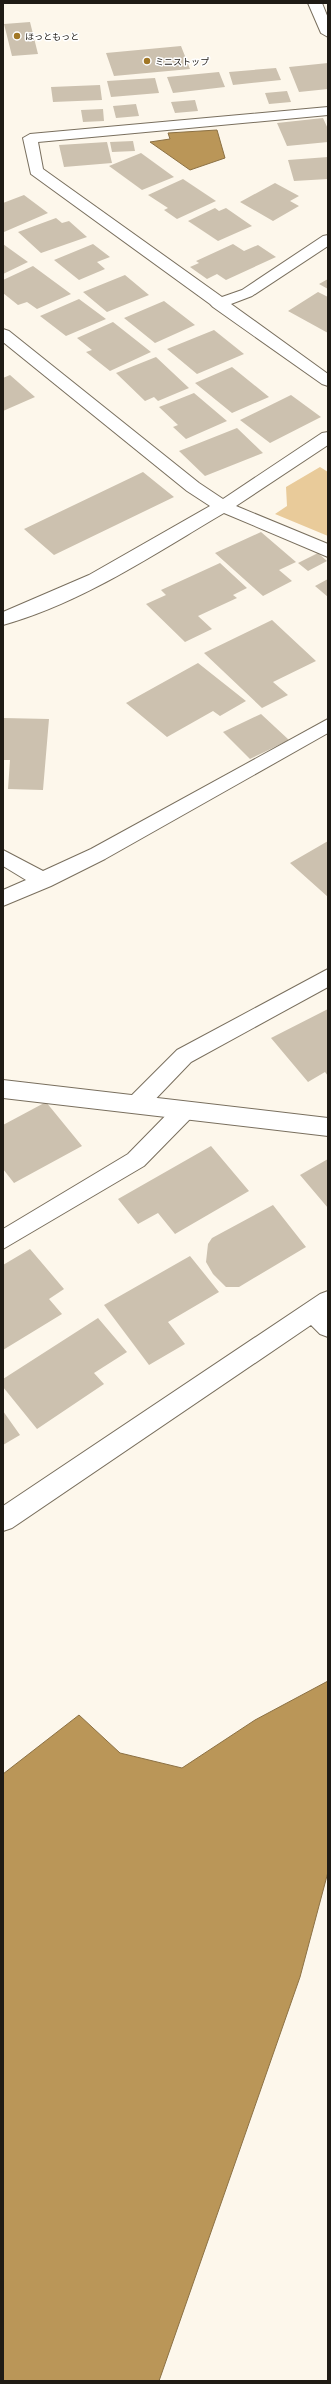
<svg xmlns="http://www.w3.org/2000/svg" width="331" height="2384" font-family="Montserrat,'Noto Sans JP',sans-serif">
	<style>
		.green { fill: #e9cb9a }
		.water { fill: #ba9658; stroke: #8c7144 }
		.building { fill: #ccc1af }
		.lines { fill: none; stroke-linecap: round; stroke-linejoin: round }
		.minor-casing { stroke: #796f5e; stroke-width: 2 }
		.tertiary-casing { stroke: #796f5e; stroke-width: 2 }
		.minor { fill: #fff; fill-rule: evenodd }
		.tertiary { fill: #fff; fill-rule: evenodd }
		.poi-dot { fill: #a17726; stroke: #fff; stroke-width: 1.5 }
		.labels { text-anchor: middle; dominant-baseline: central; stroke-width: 3; stroke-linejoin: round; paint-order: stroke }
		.far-poi-label { font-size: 9px; fill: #1f1b15; stroke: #fff; text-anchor: start }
	</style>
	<rect width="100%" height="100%" fill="#fdf7eb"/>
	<path class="green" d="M320,467l8,5v64l-53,-22 12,-8 -1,-19z"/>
	<path class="water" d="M217,130l8,28 -35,12 -40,-28 20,-3 -2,-6z
		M328,1681v191l-28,105 -141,404h-156v-607l76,-59 41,38 62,15 73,-48z"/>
	<path class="building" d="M30,22l8,32 -26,2 -8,-32z
		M181,46l9,23 -76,7 -8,-23z
		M328,63v26l-29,3 -10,-25z
		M276,68l5,12 -48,5 -4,-13z
		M219,72l6,15 -52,6 -6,-16z
		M155,78l4,15 -48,4 -4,-16z
		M100,85l2,15 -49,2 -2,-15z
		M287,91l4,11 -22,2 -4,-11z
		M195,100l3,11 -23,2 -4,-11z
		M136,104l3,12 -23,2 -3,-12z
		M103,109l1,12 -21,1 -2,-12z
		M323,118l5,11v13l-41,4 -10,-23z
		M133,141l2,10 -23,1 -2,-10z
		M107,142l5,21 -48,4 -5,-22z
		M141,153l33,24 -32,13 -33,-24z
		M328,157v22l-34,2 -6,-21z
		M183,179l33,22 -39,18 -13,-9 4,-2 -20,-13z
		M275,183l24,13 -9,5 9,5 -26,15 -33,-19z
		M24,195l24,18 -44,19 -1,-29z
		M215,208l4,3 7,-3 26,18 -34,15 -30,-20z
		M56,218l6,5 7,-2 18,16 -46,16 -23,-21z
		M3,244l25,18 -25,12z
		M93,244l17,13 -13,5 8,7 -26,11 -25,-20z
		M233,244l11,7 14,-6 18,12 -50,23 -9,-6 -10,5 -17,-12 9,-4 -3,-2z
		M33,266l38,28 -34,15 -10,-7 -9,3 -15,-12v-13z
		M125,275l24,20 -42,17 -24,-20z
		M328,279v10l-9,-5z
		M318,292l10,5v36l-40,-22z
		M79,299l27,20 -40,17 -26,-20z
		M164,301l31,24 -40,18 -31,-25z
		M113,322l38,30 -41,19 -24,-19 6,-2 -15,-12z
		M214,330l30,24 -47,20 -30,-25z
		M156,357l33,31 -31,13 -4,-4 -9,4 -29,-28z
		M232,367l37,30 -37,16 -37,-30z
		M10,375l25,22 -32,14v-33z
		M194,393l33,28 -41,18 -13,-12 5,-2 -19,-18z
		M291,395l30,22 -51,26 -30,-23z
		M237,428l26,25 -58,23 -26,-25z
		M143,472l31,25 -120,58 -30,-26z
		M261,532l35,30 -17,8 13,11 -29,15 -48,-43z
		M318,553l9,8 -19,10 -10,-8z
		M220,563l27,25 -14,7 4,3 -39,18 14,13 -27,13 -39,-38 20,-9 -5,-5z
		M328,579v18l-13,-11z
		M272,620l44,41 -43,21 15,13 -26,13 -58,-55z
		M198,663l48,38 -26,15 -7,-5 -46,26 -41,-34z
		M261,714l28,26 -39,19 -27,-27z
		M3,718l46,1 -6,71 -35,-1 2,-29h-7z
		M328,841v56l-38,-34z
		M328,1009v67l-3,-4 -17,10 -37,-44z
		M46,1102l36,44 -68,37 -11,-14v-44z
		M211,1146l38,45 -74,43 -17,-21 -20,11 -20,-25z
		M328,1159v49l-28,-33z
		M273,1205l33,42 -67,40h-13l-13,-13 -7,-12 2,-18 4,-6z
		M30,1249l34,40 -15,10 13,15 -59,36v-85z
		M190,1256l29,36 -51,30 17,22 -36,21 -45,-60z
		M98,1318l29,34 -33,21 10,11 -67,45 -34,-42v-8z
		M3,1411l17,24 -17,10z"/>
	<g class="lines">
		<defs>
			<path id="minor" d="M308,3h14l6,15v19l-7,-4z
				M328,107v8l-290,27 5,27 179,128 20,-7 81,-54 5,-1v11l-76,50 -21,8 97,70v12l-6,-2 -109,-77 -3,-3 -179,-130 -8,-36 7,-4z
				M3,329l6,2 190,152 24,16 99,-66 6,-1v13l-92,61 92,38v13l-104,-44c-70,41 -142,90 -221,112v-13l86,-37 121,-69 -23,-15 -184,-149z
				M328,719v14l-223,126 -54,27 -48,20v-16l23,-10 -23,-14v-16l40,21 48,-22z
				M328,969v18l-137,75 -46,48 -8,3 -8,-3 -3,-6 3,-6 48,-48z
				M184,1102l8,3 3,6 -3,6 -48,49 -141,83v-20l125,-75 48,-49z
				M328,1291v46l-8,-3 -9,-9 -299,203 -9,3v-25l317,-212z"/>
			<path id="tertiary" d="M3,1080l325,38v18l-325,-38z"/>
		</defs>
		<use href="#minor" class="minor-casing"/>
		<use href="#tertiary" class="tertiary-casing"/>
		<use href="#minor" class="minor"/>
		<use href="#tertiary" class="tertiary"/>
	</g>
	<g class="poi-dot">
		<circle cx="17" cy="36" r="4"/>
		<circle cx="147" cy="61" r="4"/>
	</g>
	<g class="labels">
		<g class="far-poi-label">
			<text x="25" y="36">ほっともっと</text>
			<text x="155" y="61">ミニストップ</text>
		</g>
	</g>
	<rect width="331" height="2384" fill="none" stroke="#1f1b15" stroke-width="8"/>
</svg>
